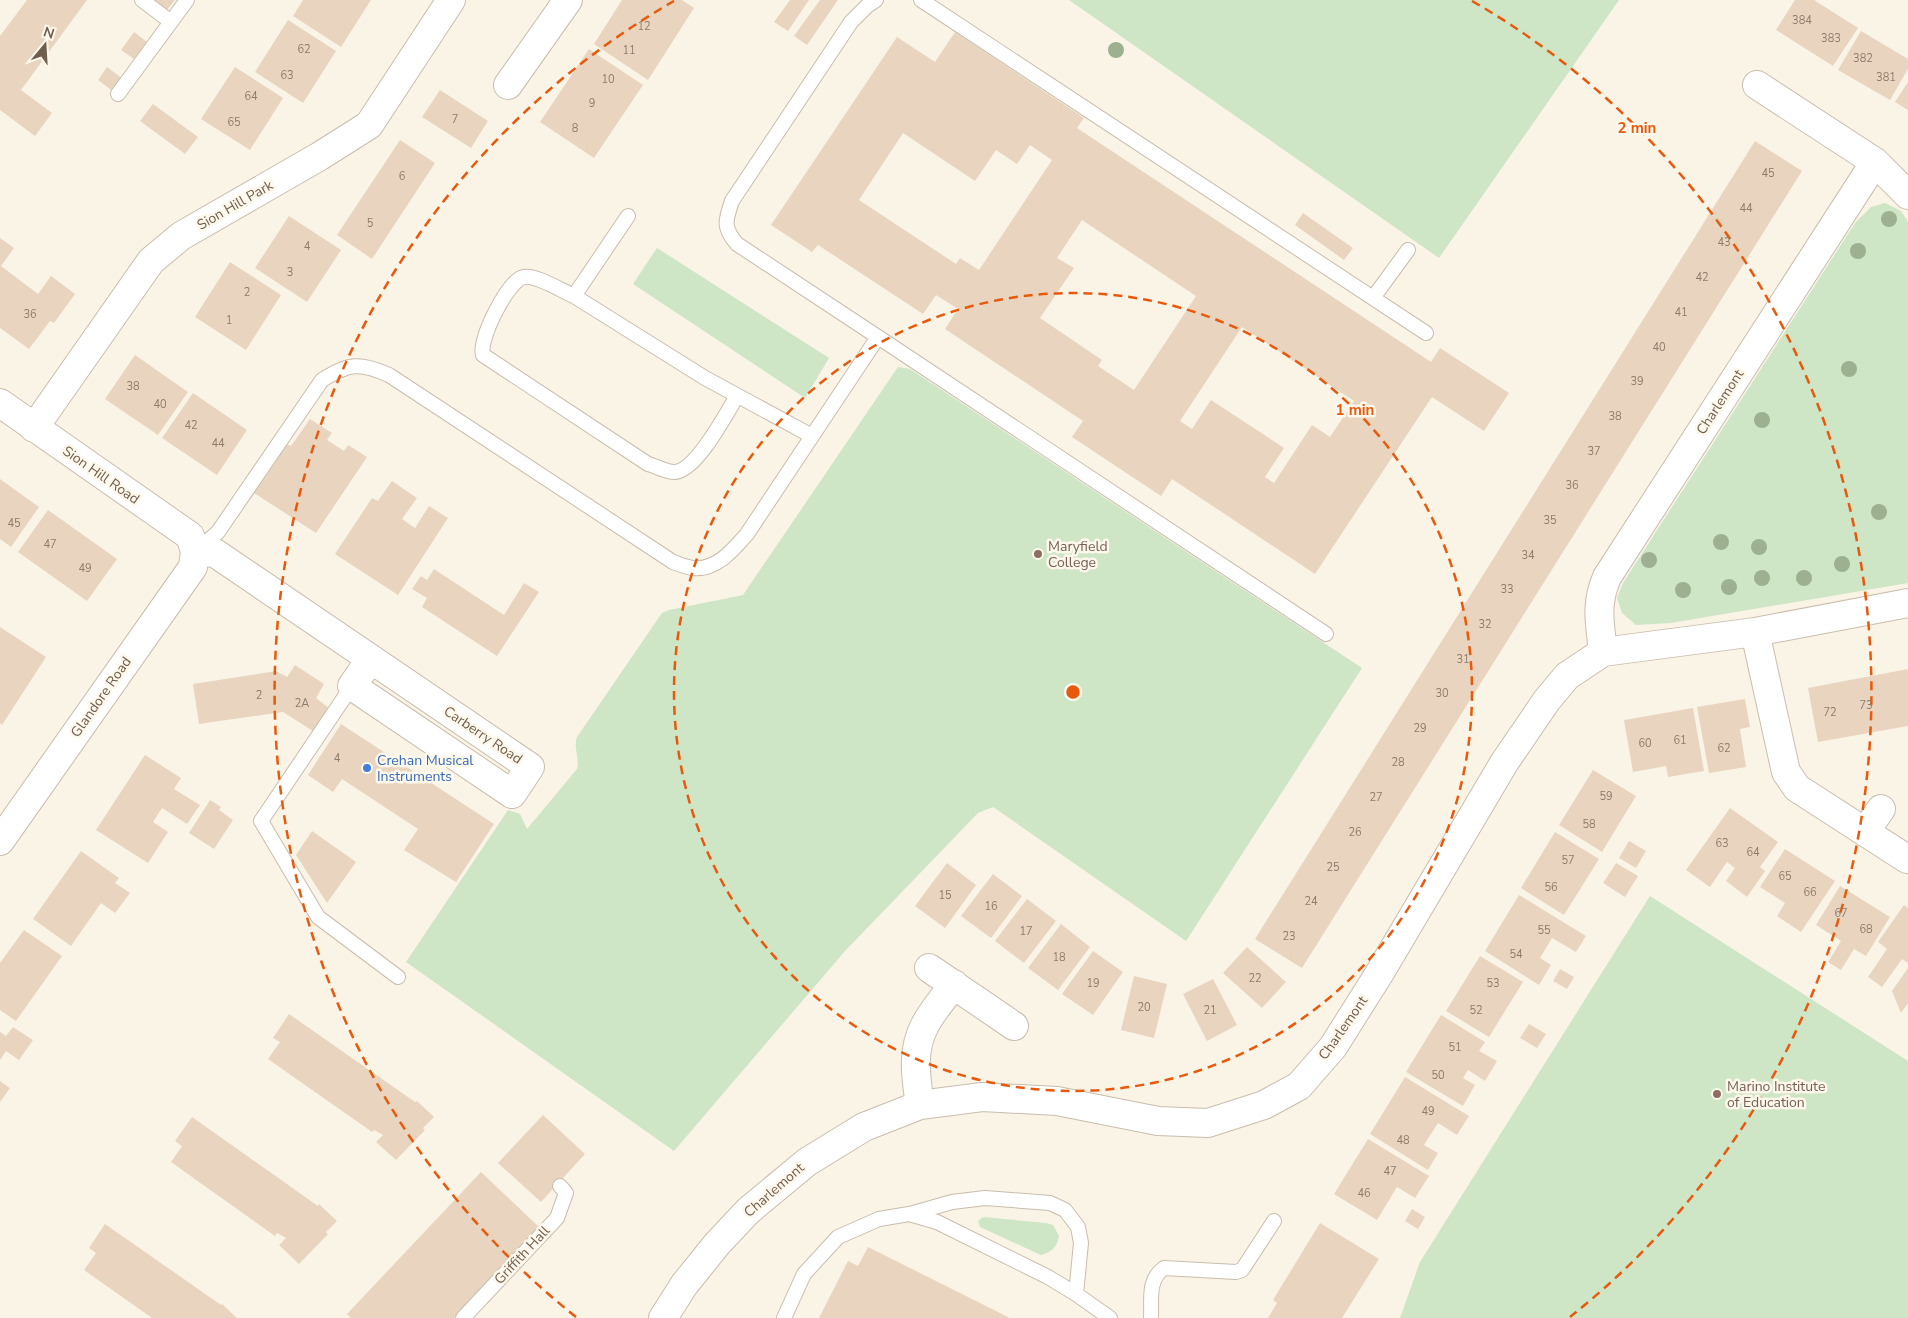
<svg xmlns="http://www.w3.org/2000/svg" width="1908" height="1318" font-family="'Nunito Sans',sans-serif">
	<style>
		.green { fill: #cee5c6 }
		.building { fill: #e9d5bf; fill-rule: evenodd }
		.lines { fill: none; stroke-linecap: round; stroke-linejoin: round }
		.lane-casing { stroke: #c9bdad; stroke-width: 16 }
		.street-casing { stroke: #c9bdad; stroke-width: 30 }
		.lane { stroke: #fff; stroke-width: 14 }
		.street { stroke: #fff; stroke-width: 28 }
		.tree { fill: #9db090 }
		.ring { fill: none; stroke: #e8590c; stroke-width: 2.5; stroke-dasharray: 9 6 }
		.education-dot { fill: #8d6e63; stroke: #fdf8eb; stroke-width: 2 }
		.shop-dot { fill: #3f7fe0; stroke: #fdf8eb; stroke-width: 2 }
		.labels { text-anchor: middle; dominant-baseline: central; stroke-width: 5; stroke-linejoin: round; paint-order: stroke }
		.number-label { font-size: 11px; fill: #8e7c6a }
		.street-label { font-size: 14px; fill: #6f5e4e; stroke: #fdf8eb }
		.education-label { font-size: 14px; fill: #785e54; stroke: #fdf8eb; text-anchor: start }
		.shop-label { font-size: 14px; fill: #366cbe; stroke: #fdf8eb; text-anchor: start }
		.centre { fill: #e8590c; stroke: #fdf8eb; stroke-width: 2.5 }
		.ring-label { font-size: 15px; text-anchor: middle; font-weight: bold; fill: #e8590c; stroke: #fdf8eb; stroke-width: 5; stroke-linejoin: round; paint-order: stroke }
	</style>
	<rect width="100%" height="100%" fill="#f9f4e6"/>
	<path class="green" d="M1069,0h550l-180,258z
		M1885,203l16,8 7,11v361l-237,40 -35,2 -14,-12 -5,-15 6,-15 232,-360 16,-16z
		M657,248l172,110 -24,40 -172,-114z
		M898,367l12,2 452,299 -176,273 -193,-134 -15,6 -133,138 -171,200 -268,-189 102,-152 12,4 7,15 50,-60c3,-11 -4,-21 0,-32l85,-124 7,-3 74,-15z
		M1650,896l258,165v257h-508l20,-56z
		M983,1217l63,6 7,2 6,11c-2,11 -7,16 -18,19l-61,-28 -2,-6z"/>
	<path class="building" d="M27,0h60l-66,90 31,23 -17,23 -35,-26v-74z
		M152,0h23l-9,11z
		M303,0h68l-30,47 -48,-31z
		M622,0h60l12,8 -46,72 -54,-36z
		M790,0h19l-21,31 -14,-9z
		M820,0h18l-31,45 -13,-9z
		M1795,0h19l44,28 -25,38 -57,-36z
		M288,20l48,31 -33,52 -48,-31z
		M1861,31l47,28v10l-18,31 -52,-30z
		M134,32l13,10 -13,17 -13,-9z
		M955,32l129,86 -7,10 354,234 9,-14 69,45 -25,38 -52,-34 -117,177 -143,-95 -11,17 -89,-59 11,-16 -138,-92 13,-20 -22,-14 -13,19 -105,-69 -6,7 -41,-27 126,-188 38,25zM903,133l72,48 21,-31 21,14 13,-19 22,15 -73,110 -19,-12 -4,6 -97,-64zM1082,220l114,76 -62,94 -36,-24 4,-6 -62,-42 34,-50 -17,-10zM1242,327l112,74 -24,36 -18,-12 -38,58 -9,-6 19,-29 -73,-48 -19,29 -12,-8z
		M589,49l54,36 -49,73 -54,-36z
		M107,67l16,12 -9,13 -16,-12z
		M235,67l48,31 -33,52 -49,-31z
		M1908,82v28l-13,-8z
		M440,90l48,31 -17,27 -49,-31z
		M153,104l45,33 -13,17 -45,-33z
		M400,140l35,23 -63,96 -35,-24z
		M1755,141l47,30 -500,797 -47,-29z
		M1303,213l50,35 -9,12 -49,-35z
		M289,216l52,34 -34,52 -52,-34z
		M0,238l14,10 -13,18 37,28 13,-18 24,18 -21,29 -4,-2 -21,28 -29,-21z
		M230,262l51,33 -35,55 -51,-33z
		M135,355l53,37 -30,43 -53,-36z
		M193,393l54,37 -30,45 -55,-37z
		M310,419l22,14 -5,7 17,11 4,-6 19,12 -51,76 -62,-40 33,-49 4,2z
		M0,479l39,28 -28,40 -11,-8z
		M392,481l25,17 -15,21 13,9 14,-22 19,12 -50,77 -63,-41 37,-56 6,3z
		M48,510l69,49 -30,42 -69,-49z
		M434,569l70,46 20,-32 15,9 -42,64 -75,-49 5,-9 -15,-9 9,-13 6,4z
		M0,627l46,30 -44,68 -2,-2z
		M295,665l29,19 -8,14 13,10 -16,23 -30,-19 -84,12 -6,-40 83,-13 11,6z
		M1908,669v57l-90,16 -10,-54z
		M1745,699l5,28 -10,2 6,38 -37,6 -12,-66z
		M1693,708l11,63 -36,6 -2,-11 -33,6 -9,-52z
		M341,724l153,100 -38,58 -52,-32 14,-21 -76,-50 -9,13 -25,-17z
		M145,755l36,23 -7,11 26,16 -13,19 -25,-16 -9,14 15,10 -20,31 -52,-33z
		M1593,770l43,26 -34,56 -43,-27z
		M210,800l11,7 -2,3 14,10 -19,29 -25,-16z
		M1730,808l48,34 -18,25 5,4 -18,26 -21,-16 9,-13 -8,-6 -17,25 -24,-17z
		M312,831l44,31 -29,41 -31,-48z
		M1555,832l44,27 -35,56 -43,-27z
		M1629,841l17,10 -10,17 -17,-10z
		M1785,849l50,32 -34,51 -24,-16 8,-13 -25,-16z
		M81,851l38,27 -4,5 15,10 -15,20 -14,-10 -30,43 -38,-27z
		M947,863l29,22 -31,43 -30,-22z
		M1616,863l22,13 -13,21 -22,-14z
		M993,874l29,22 -31,42 -30,-22z
		M1840,886l50,31 -24,39 -12,-7 -13,21 -13,-8 13,-21 -25,-16z
		M1519,895l67,41 -10,16 -24,-14 -12,20 11,7 -12,20 -54,-34z
		M1027,899l29,22 -32,42 -29,-22z
		M1904,905l4,3v55l-6,-4 -20,28 -14,-10 19,-28 -9,-7z
		M1061,924l29,23 -32,43 -30,-22z
		M24,930l38,26 -46,65 -16,-11v-47z
		M1247,947l39,35 -24,26 -39,-35z
		M1093,951l30,21 -30,43 -31,-21z
		M1480,956l43,26 -34,55 -43,-26z
		M1908,968v35l-7,10 -9,-22z
		M1560,969l14,8 -7,12 -14,-8z
		M1134,976l33,8 -13,54 -33,-8z
		M1213,979l24,46 -30,16 -24,-47z
		M289,1014l126,88 2,-1 17,16 -11,11 2,2 -29,30 -20,-18 7,-7 -9,-5 -2,2 -104,-73 12,-17 -7,-4z
		M1441,1015l44,27 -6,9 18,10 -12,20 -17,-11 -5,8 12,7 -12,21 -57,-34z
		M1529,1024l17,10 -9,14 -17,-10z
		M13,1027l20,13 -14,20 -13,-9 -6,9v-28l6,4z
		M1405,1077l64,39 -12,19 -19,-12 -14,22 14,8 -10,17 -58,-36z
		M0,1081l10,7 -10,14z
		M543,1115l42,39 -44,48 -43,-39z
		M192,1117l126,89 1,-2 18,17 -11,11 2,2 -29,30 -20,-19 7,-7 -9,-5 -2,3 -104,-74 11,-16 -7,-5z
		M1368,1139l61,37 -14,22 -18,-11 -20,33 -43,-26z
		M481,1172l58,55 -85,91h-103l-4,-4z
		M1412,1209l13,8 -7,12 -13,-8z
		M1320,1223l59,36 -37,59h-74l9,-15 -4,-3z
		M105,1224l116,81 1,-1 15,14h-85l-68,-48 12,-17 -7,-5z
		M868,1247l142,71h-191l29,-57 10,5z"/>
	<g class="lines">
		<defs>
			<path id="lane" d="M142,0l29,22
				M876,0l-9,6 -16,16 -119,179c-7,20 -9,27 5,43l141,93
				M921,0l505,333
				M118,94l69,-94
				M628,216l-54,80 131,82 107,58
				M574,296c-12,-5 -37,-21 -50,-19 -15,2 -46,62 -41,78l165,109c8,2 18,8 26,8 22,0 52,-58 63,-76
				M1373,298l35,-48
				M196,551l22,-19 104,-152c27,-17 38,-18 67,-5l284,187c6,2 13,5 19,6 24,3 41,-18 55,-34l131,-197 448,297
				M352,686l-91,135 57,96 80,60
				M910,1214l42,-12 33,-4 65,5 15,7 13,17 3,16 -5,51
				M463,1318l94,-100 9,-25 -6,-7
				M784,1318l20,-44 34,-37 41,-18 30,-5 28,8 111,55 28,17 34,24
				M1151,1318c1,-18 -4,-38 13,-50l72,4 6,-2 32,-49"/>
			<path id="street" d="M508,85l60,-85
				M1757,85l118,77 33,33
				M0,403l190,133 5,15 -2,16 -193,274
				M34,428l117,-167 30,-25 139,-80 49,-31 82,-125
				M195,551l20,2 315,214 -18,27 -160,-108 18,-26
				M1755,632l31,140 11,16 110,71
				M1603,652c-3,-29 -8,-47 4,-75l268,-415
				M1865,832l16,-23
				M929,968l85,58
				M920,1105c-4,-27 -9,-54 5,-80 7,-14 20,-28 29,-41
				M663,1318l21,-33 33,-41 31,-33 59,-49 57,-35 56,-22 62,-8 75,4 101,20 50,2 56,-18 35,-19 34,-39 46,-73 125,-211 43,-63 20,-24 36,-24 152,-20 153,-29"/>
		</defs>
		<use href="#lane" class="lane-casing"/>
		<use href="#street" class="street-casing"/>
		<use href="#lane" class="lane"/>
		<use href="#street" class="street"/>
	</g>
	<g class="tree">
		<circle cx="1116" cy="50" r="8"/>
		<circle cx="1889" cy="219" r="8"/>
		<circle cx="1858" cy="251" r="8"/>
		<circle cx="1849" cy="369" r="8"/>
		<circle cx="1762" cy="420" r="8"/>
		<circle cx="1879" cy="512" r="8"/>
		<circle cx="1721" cy="542" r="8"/>
		<circle cx="1759" cy="547" r="8"/>
		<circle cx="1649" cy="560" r="8"/>
		<circle cx="1842" cy="564" r="8"/>
		<circle cx="1762" cy="578" r="8"/>
		<circle cx="1804" cy="578" r="8"/>
		<circle cx="1729" cy="587" r="8"/>
		<circle cx="1683" cy="590" r="8"/>
	</g>
	<g class="ring">
		<circle cx="1073" cy="692" r="399"/>
		<path d="M576 1317A798 798 0 0 1 674 1M1472 1A798 798 0 0 1 1570 1317"/>
	</g>
	<g class="education-dot">
		<circle cx="1038" cy="554" r="5"/>
		<circle cx="1717" cy="1094" r="5"/>
	</g>
	<circle class="shop-dot" cx="367" cy="768" r="5"/>
	<g class="labels">
		<g class="number-label">
			<text x="1802" y="20">384</text>
			<text x="644" y="26">12</text>
			<text x="1831" y="38">383</text>
			<text x="304" y="49">62</text>
			<text x="629" y="50">11</text>
			<text x="1863" y="58">382</text>
			<text x="287" y="75">63</text>
			<text x="1886" y="77">381</text>
			<text x="608" y="79">10</text>
			<text x="251" y="96">64</text>
			<text x="592" y="103">9</text>
			<text x="455" y="119">7</text>
			<text x="234" y="122">65</text>
			<text x="575" y="128">8</text>
			<text x="1768" y="173">45</text>
			<text x="402" y="176">6</text>
			<text x="1746" y="208">44</text>
			<text x="370" y="223">5</text>
			<text x="1724" y="242">43</text>
			<text x="307" y="246">4</text>
			<text x="290" y="272">3</text>
			<text x="1702" y="277">42</text>
			<text x="247" y="292">2</text>
			<text x="1681" y="312">41</text>
			<text x="30" y="314">36</text>
			<text x="229" y="320">1</text>
			<text x="1659" y="347">40</text>
			<text x="1637" y="381">39</text>
			<text x="133" y="386">38</text>
			<text x="160" y="404">40</text>
			<text x="1615" y="416">38</text>
			<text x="191" y="425">42</text>
			<text x="218" y="443">44</text>
			<text x="1594" y="451">37</text>
			<text x="1572" y="485">36</text>
			<text x="1550" y="520">35</text>
			<text x="14" y="523">45</text>
			<text x="50" y="544">47</text>
			<text x="1528" y="555">34</text>
			<text x="85" y="568">49</text>
			<text x="1507" y="589">33</text>
			<text x="1485" y="624">32</text>
			<text x="1463" y="659">31</text>
			<text x="1442" y="693">30</text>
			<text x="259" y="695">2</text>
			<text x="302" y="703">2A</text>
			<text x="1866" y="705">73</text>
			<text x="1830" y="712">72</text>
			<text x="1420" y="728">29</text>
			<text x="1680" y="740">61</text>
			<text x="1645" y="743">60</text>
			<text x="1724" y="748">62</text>
			<text x="337" y="758">4</text>
			<text x="1398" y="762">28</text>
			<text x="1606" y="796">59</text>
			<text x="1376" y="797">27</text>
			<text x="1589" y="824">58</text>
			<text x="1355" y="832">26</text>
			<text x="1722" y="843">63</text>
			<text x="1753" y="852">64</text>
			<text x="1568" y="860">57</text>
			<text x="1333" y="867">25</text>
			<text x="1785" y="876">65</text>
			<text x="1551" y="887">56</text>
			<text x="1810" y="892">66</text>
			<text x="945" y="895">15</text>
			<text x="1311" y="901">24</text>
			<text x="991" y="906">16</text>
			<text x="1841" y="913">67</text>
			<text x="1866" y="929">68</text>
			<text x="1544" y="930">55</text>
			<text x="1026" y="931">17</text>
			<text x="1289" y="936">23</text>
			<text x="1516" y="954">54</text>
			<text x="1059" y="957">18</text>
			<text x="1255" y="978">22</text>
			<text x="1093" y="983">19</text>
			<text x="1493" y="983">53</text>
			<text x="1144" y="1007">20</text>
			<text x="1210" y="1010">21</text>
			<text x="1476" y="1010">52</text>
			<text x="1455" y="1047">51</text>
			<text x="1438" y="1075">50</text>
			<text x="1428" y="1111">49</text>
			<text x="1403" y="1140">48</text>
			<text x="1390" y="1171">47</text>
			<text x="1364" y="1193">46</text>
		</g>
		<g class="street-label">
			<text transform="translate(235 205) rotate(-30)">Sion Hill Park</text>
			<text transform="translate(1720 402) rotate(-57)">Charlemont</text>
			<text transform="translate(101 475) rotate(35)">Sion Hill Road</text>
			<text transform="translate(101 697) rotate(-55)">Glandore Road</text>
			<text transform="translate(483 735) rotate(34)">Carberry Road</text>
			<text transform="translate(1343 1028) rotate(-55)">Charlemont</text>
			<text transform="translate(774 1190) rotate(-41)">Charlemont</text>
			<text transform="translate(522 1255) rotate(-47)">Griffith Hall</text>
		</g>
		<g class="education-label">
			<text x="1048" y="546">Maryfield<tspan x="1048" dy="16">College</tspan></text>
			<text x="1727" y="1086">Marino Institute<tspan x="1727" dy="16">of Education</tspan></text>
		</g>
		<g class="shop-label">
			<text x="377" y="760">Crehan Musical<tspan x="377" dy="16">Instruments</tspan></text>
		</g>
	</g>
	<circle cx="1073" cy="692" r="8" class="centre"/>
	<g class="ring-label">
		<text x="1637" y="133">2 min</text>
		<text x="1355" y="415">1 min</text>
	</g>
	<g transform="translate(45 45) rotate(18)" stroke="#fdf8eb" stroke-width="4" paint-order="stroke">
	<path d="M0-4L9 19L0 12L-9 19Z" fill="#6f5e4e"/>
	<text y="-8" font-size="14" font-weight="bold" text-anchor="middle" fill="#6f5e4e">N</text>
	</g>
</svg>
